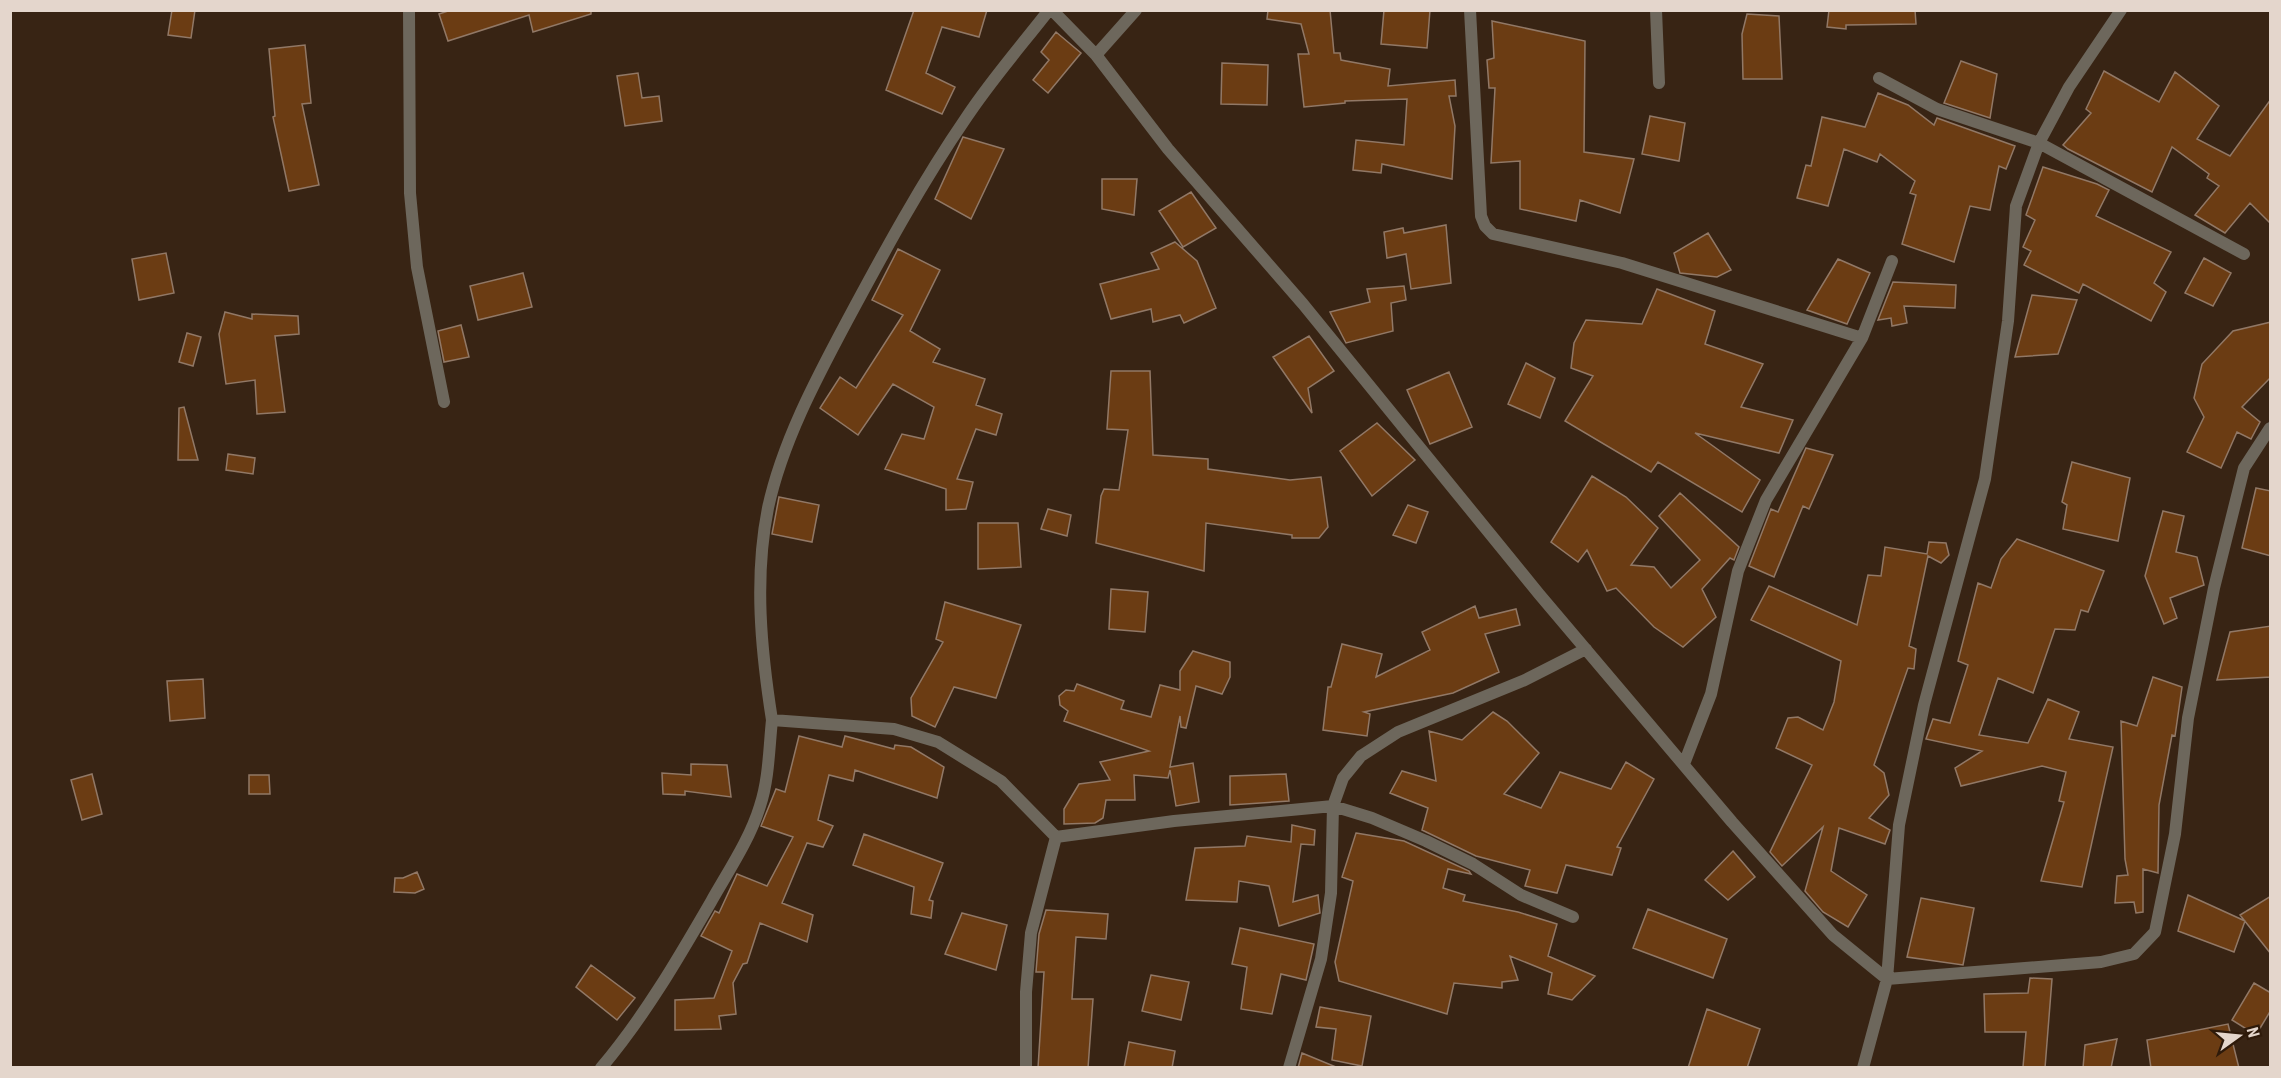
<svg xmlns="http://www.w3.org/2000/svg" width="2281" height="1078" font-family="'Roboto Condensed',sans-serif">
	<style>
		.building { fill: #6b3c13; stroke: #917866; stroke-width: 1.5 }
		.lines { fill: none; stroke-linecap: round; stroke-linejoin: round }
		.minor { stroke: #6d675c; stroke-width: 12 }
	</style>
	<rect width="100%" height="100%" fill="#382414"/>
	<path class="building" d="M172,10h23l-4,28 -23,-3z
		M451,10h140v4l-58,18 -4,-17 -81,26 -9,-27z
		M914,10h73l-8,27 -37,-10 -16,46 29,14 -13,27 -56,-24z
		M1268,10h62l4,43h6l1,7 49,9 -2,17 67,-6 1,16h-7l6,30 -3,53 -70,-15 -1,9 -28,-3 3,-30 48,5 3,-46 -62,2v2l-41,4 -6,-53h11l-8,-30 -34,-5z
		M1384,10h46l-3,38 -46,-4z
		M1829,10h86l1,14 -70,1v4l-19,-2z
		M1747,14l32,2 3,63h-39l-1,-45z
		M1492,21l93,20 -1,111 50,7 -14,54 -40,-13 -4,21 -56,-12v-48l-29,2 4,-75h-6l-2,-28 7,-2z
		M1056,32l25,21 -33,40 -15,-13 16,-20 -8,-8z
		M305,45l6,58 -9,1 17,81 -30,6 -16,-74 2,-1 -6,-67z
		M1961,61l36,13 -7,44 -46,-15z
		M1222,63l46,2 -1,40 -46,-1z
		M2104,71l55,31 16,-30 44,34 -22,33 33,17 41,-57v125l-21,-21 -25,30 -30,-18 24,-29 -12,-8 2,-4 -37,-27 -20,45 -84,-43 -5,-4 28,-32 -5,-4z
		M638,73l4,25 17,-2 3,25 -37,5 -8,-50z
		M1878,93l30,12 26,20 3,-7 78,28 -9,23 -7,-3 -9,44 -20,-4 -16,56 -52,-18 14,-49 -6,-2 5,-12 -35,-27 -3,8 -33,-13 -16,57 -31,-8 9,-33 5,1 11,-49 43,10z
		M1650,116l35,7 -6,38 -37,-7z
		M963,137l41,12 -33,70 -36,-20z
		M2043,167l54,17 12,6 -13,26 75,36 -17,31 12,9 -15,29 -68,-37 -4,9 -55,-28 7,-14 -8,-4 12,-27 -9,-5z
		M1102,179h35l-3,36 -32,-6z
		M1191,192l25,36 -33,19 -24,-36z
		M1446,225l5,58 -40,6 -5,-35 -19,4 -3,-26 19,-4 1,5z
		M1708,233l23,37 -14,7 -37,-4 -6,-20z
		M1175,242l22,19 19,47 -32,15 -4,-8 -27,7 -2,-13 -40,10 -11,-35 59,-15 -8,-16z
		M898,249l42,21 -30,61 30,18 -7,13 52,17 -9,26 26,9 -6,21 -20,-6 -19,50 16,3 -7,27 -20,1v-21l-61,-20 17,-35 22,5 10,-32 -41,-23 -35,51 -38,-27 20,-31 16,11 47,-73 -31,-15z
		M166,253l8,40 -35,7 -7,-41z
		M2204,258l27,15 -18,33 -28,-13z
		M1838,259l32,14 -23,51 -40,-14z
		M523,273l9,34 -54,13 -8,-34z
		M1893,282l63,3 -1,23 -51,-2 3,17 -15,3 -1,-8 -13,2z
		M1404,286l2,14 -15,3 2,28 -47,12 -16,-31 40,-10 -3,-13z
		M1657,289l58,22 -10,33 58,20 -22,43 52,13 -14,33 -84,-20 65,47 -18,32 -84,-50 -7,10 -86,-51 28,-45 -22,-8 3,-25 12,-23 56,4z
		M2032,295l45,5 -19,54 -43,3z
		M225,312l27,7v-5l46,2 1,18 -24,2 10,76 -28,2 -2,-34 -29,4 -7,-50z
		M2271,322v55l-29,30 18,15 -9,17 -14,-7 -16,36 -34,-16 17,-35 -10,-19 8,-34 31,-33z
		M461,325l8,32 -25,5 -6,-31z
		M187,333l14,4 -8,29 -14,-4z
		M1309,336l25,35 -26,17 4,25 -39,-56z
		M1526,363l29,15 -15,40 -32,-14z
		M1111,371h39l3,84 55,4v10l82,11 31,-3 7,50 -9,11h-27v-3l-86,-12 -2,48 -108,-28 5,-47 3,-7 15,1 9,-60 -21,-1z
		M1449,372l23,55 -42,17 -23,-54z
		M184,407l14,53h-20l1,-52z
		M1377,423l38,37 -43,36 -32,-45z
		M1806,448l27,7 -24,54 -6,-3 -29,71 -25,-11 22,-57 7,3z
		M228,454l27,4 -2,16 -27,-4z
		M2072,462l58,16 -12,63 -55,-12 4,-24 -5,-3z
		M1592,476l34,21 32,31 -27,37 23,2 17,21 29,-28 -41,-44 21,-23 59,54 -5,13 -4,-2 -28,31 14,28 -33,30 -29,-20 -38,-39 -9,3 -20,-41 -9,12 -27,-20z
		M2256,488l15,3v65l-29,-8z
		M779,497l40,8 -7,37 -40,-8z
		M1408,505l20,7 -12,31 -23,-8z
		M1048,509l23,6 -4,21 -26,-7z
		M2163,511l21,5 -8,36 21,5 7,28 -34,13 7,20 -13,6 -19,-48z
		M978,523h40l3,44 -43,2z
		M2017,539l87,32 -16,41 -7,-2 -6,20 -20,-1 -22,64 -35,-15 -19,57 49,8 20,-44 31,13 -10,27 44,8 -31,140 -41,-6 23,-79 -5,-1 7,-29 -24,-6 -81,20 -6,-18 27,-17 -56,-12 7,-20 17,4 18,-58 -10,-4 20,-78 13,5 10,-29z
		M1929,542l17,1 3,12 -8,8 -13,-7 -19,90 7,3 -2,20 -6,-1 -34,97 10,8 5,22 -20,23 21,12 -5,14 -46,-16 -8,43 36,24 -19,32 -25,-15 -18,-21 18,-64 -41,39 -12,-14 42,-87 -36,-17 12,-30 10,-1 25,13 11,-28 7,-41 -90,-41 18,-34 88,39 11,-50 13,1 4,-29 42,7z
		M1111,589l37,3 -3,40 -36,-3z
		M945,602l76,23 -25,73 -42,-11 -19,40 -23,-11 -1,-18 32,-56 -7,-3z
		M1475,606l4,12 37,-9 4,16 -35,9 14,38 -46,21 -89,19 6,2 -3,22 -44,-6 5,-43h3l11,-43 40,10 -6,23 54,-27 -8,-18z
		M2271,626v51l-54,3 13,-48z
		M1193,651l37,11v15l-8,17 -26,-8 -10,42 -5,-1 -1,-11 -10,51 23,-4 6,39 -23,4 -6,-36 -2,8 -34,-3 1,25h-29l-3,18 -8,5 -31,1v-15l15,-25 31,-4 -10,-18 49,-11 -85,-30 4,-10 -8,-6 -1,-9 7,-6 8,1 3,-7 47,17 -3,8 30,8 9,-32 20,5v-19z
		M2153,677l29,10 -7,49 -3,-1 -13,70 -1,68 -15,-4v43l-7,1 -2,-11 -19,1 2,-27 11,-1 -3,-16 -4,-138 16,5z
		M203,679l2,39 -35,3 -3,-40z
		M1493,712l14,9 32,32 -35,41 37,14 19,-36 51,17 15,-27 28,17 -37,68 4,1 -9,27 -46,-10 -9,28 -32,-7 5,-16 -54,-14 -54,-26 6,-22 -38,-15 12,-22 34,10 -7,-50 33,9z
		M799,736l43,11 3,-11 49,13 1,-4 16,2 33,20 -7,31 -82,-28 -2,11 -24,-6 -11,45 15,6 -10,21 -16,-4 -25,60 31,12 -6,27 -47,-19 -13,40 -4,1 -10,19 3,31 -17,2 2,13 -46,1v-30l39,-2 18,-47 -31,-15 14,-25 4,2 18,-39 30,12 26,-49 -32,-11 15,-37 9,3z
		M691,764l36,1 4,32 -46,-6v4l-22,-1 -1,-21 29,2z
		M92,774l10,40 -20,6 -11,-40z
		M1286,774l3,27 -59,4v-29z
		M249,775h20l1,19h-21z
		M1292,825l23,5 -1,15 -13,-1 -8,58 25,-7 2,18 -41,13 -10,-40 -30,-5 -2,21 -51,-2 9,-52 50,-2 2,-10 44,6z
		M1356,833l48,8 65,30 2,3 -23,-5 -5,19 22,7 -2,6 55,11 39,12 -9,32 47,20 -23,24 -24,-6 4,-21 -42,-17 8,24 -16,2v6l-48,-5 -7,31 -108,-33 -4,-19 18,-81 -11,-4z
		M864,834l79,29 -14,37 4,1 -2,17 -20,-4 3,-27 -61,-22z
		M1733,851l22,26 -27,23 -23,-20z
		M417,872l7,17 -9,4 -21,-1 1,-14h8z
		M2188,895l57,26 -11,31 -56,-21z
		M2271,896v58l-31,-39z
		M1921,898l53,10 -11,57 -56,-8z
		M1648,909l79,30 -14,39 -80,-30z
		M1046,910l62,4 -2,25 -30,-2 -4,62h21l-5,69h-50l6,-96h-8l3,-38z
		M962,913l45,12 -11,45 -51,-16z
		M1240,928l74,16 -8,36 -25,-6 -9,40 -31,-5 6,-42 -15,-3z
		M591,965l44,33 -18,22 -41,-33z
		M1151,975l38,7 -8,38 -39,-9z
		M2030,978l22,1 -7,89 -22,-1 3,-35h-41l-1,-38 44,-1z
		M2254,983l17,10v17l-15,25 -24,-15z
		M1320,1007l51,9 -9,50 -30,-6 4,-31 -20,-2z
		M1707,1009l53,20 -13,39h-59z
		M2228,1024l11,44h-88l-4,-28z
		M2117,1039l-6,29h-28l2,-23z
		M1129,1042l46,9 -3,17h-48z
		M1302,1053l34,14v1h-38z"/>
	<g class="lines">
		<path class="minor" d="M409,10l1,183 7,74 27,135
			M1049,10c-28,36 -58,70 -83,108 -44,64 -82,134 -119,203 -31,58 -65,122 -79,187 -14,70 -7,142 4,212l122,9 44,13 63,39 55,56 118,-16 159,-15 10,-28 18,-22 37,-24 127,-52 61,-31
			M1052,10l44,45 72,94 135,155 236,290 193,228 101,113 54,44 214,-17 33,-8 21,-22 20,-98 13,-116 26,-130 30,-120 26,-40
			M1470,10l11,206 4,10 8,8 129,29 240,75 30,-77
			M1656,10l3,73
			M1096,55l40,-45
			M1879,78l58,31 102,34 205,111
			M1684,764l27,-70 27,-123 28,-71 96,-162
			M601,1068c44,-52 78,-111 111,-168 17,-30 38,-61 48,-94 9,-27 9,-58 12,-86
			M1026,1068v-76l5,-59 25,-96
			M1289,1068l32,-109 10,-66 2,-87 39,12 54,23 47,23 48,31 52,22
			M1863,1068l24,-89 12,-154 25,-120 61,-226 23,-158 8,-115 23,-63 30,-56 52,-77"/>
	</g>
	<rect width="2281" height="1078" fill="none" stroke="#e4d6cc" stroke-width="24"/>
	<g transform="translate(2239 1036) rotate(75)" stroke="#2e1a0a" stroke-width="4.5" paint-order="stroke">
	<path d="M0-4.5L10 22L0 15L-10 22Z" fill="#e4d6cc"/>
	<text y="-9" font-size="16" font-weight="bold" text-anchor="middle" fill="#e4d6cc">N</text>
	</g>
</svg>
